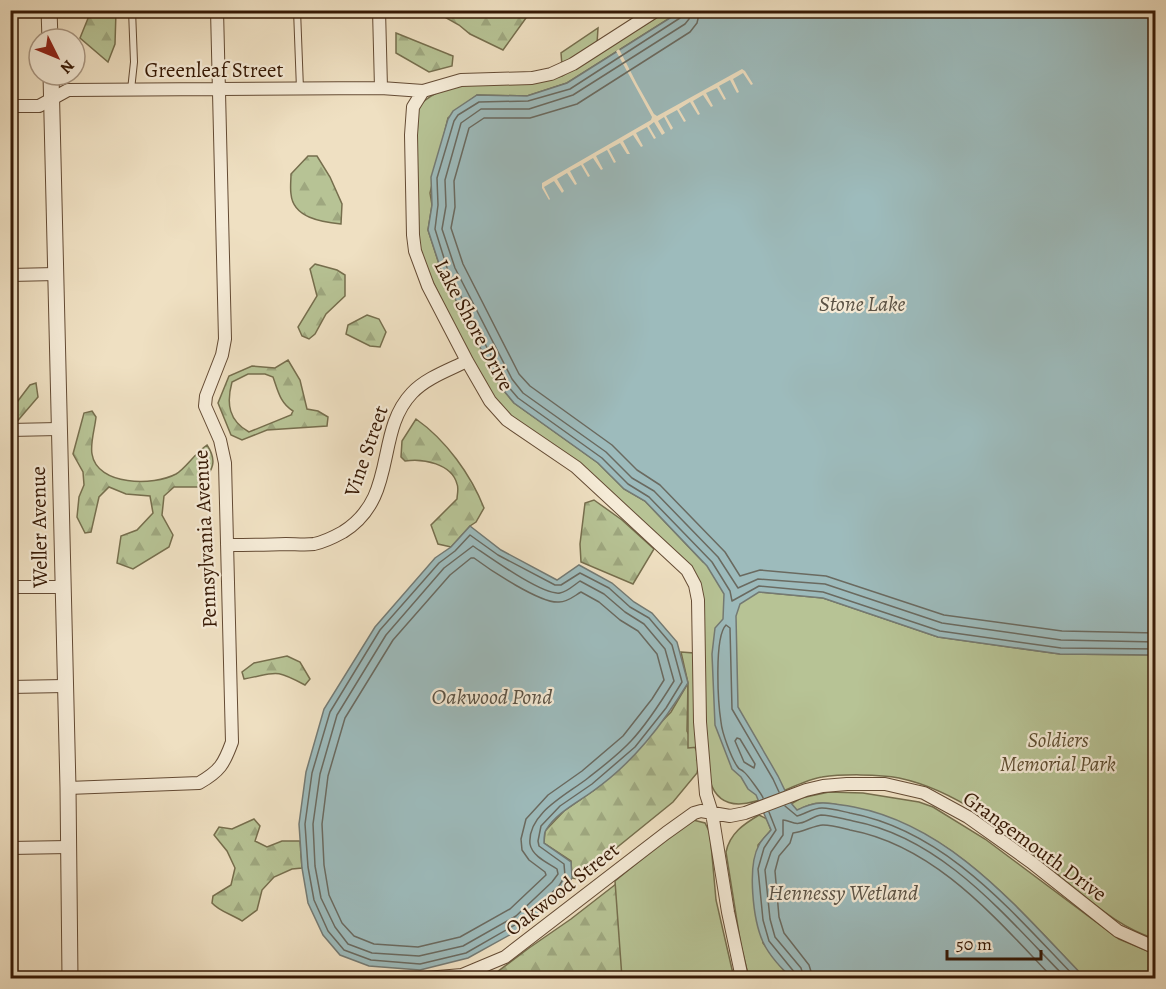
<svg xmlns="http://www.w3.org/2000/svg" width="1166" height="989" font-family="Alegreya,serif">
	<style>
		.forest { fill: url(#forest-firs); stroke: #766e4d; stroke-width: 1.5; fill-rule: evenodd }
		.park { fill: #b7c395; stroke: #766e4d; stroke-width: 1.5 }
		.water { fill: #9dbbbc; stroke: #747a73; stroke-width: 1.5 }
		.pier { fill: #efe0c2 }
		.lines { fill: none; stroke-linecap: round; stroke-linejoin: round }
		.shore { stroke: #6a6a60; stroke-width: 1.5 }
		.service-casing { stroke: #644b34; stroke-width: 8 }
		.minor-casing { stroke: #644b34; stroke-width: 14 }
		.tertiary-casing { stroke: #644b34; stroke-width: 17 }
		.service { stroke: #f5ebd7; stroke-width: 6 }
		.minor { stroke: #f5ebd7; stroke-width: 12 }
		.tertiary { stroke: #f5ebd7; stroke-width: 15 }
		.labels { text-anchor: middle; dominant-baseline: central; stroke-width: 4.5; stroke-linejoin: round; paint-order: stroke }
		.street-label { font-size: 21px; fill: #361905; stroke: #f5ebd7 }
		.park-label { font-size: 21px; font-style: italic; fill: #5d4c30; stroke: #f5ebd7 }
		.water-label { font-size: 22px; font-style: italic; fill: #5a5245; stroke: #f5ebd7 }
	</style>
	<defs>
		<pattern id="forest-firs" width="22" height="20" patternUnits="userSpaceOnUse" patternTransform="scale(1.5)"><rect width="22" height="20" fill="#b7c395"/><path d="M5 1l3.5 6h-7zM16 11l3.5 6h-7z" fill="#9ea77f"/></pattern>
	</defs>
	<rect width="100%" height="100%" fill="#efe0c2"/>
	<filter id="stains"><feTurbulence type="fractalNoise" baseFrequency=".00333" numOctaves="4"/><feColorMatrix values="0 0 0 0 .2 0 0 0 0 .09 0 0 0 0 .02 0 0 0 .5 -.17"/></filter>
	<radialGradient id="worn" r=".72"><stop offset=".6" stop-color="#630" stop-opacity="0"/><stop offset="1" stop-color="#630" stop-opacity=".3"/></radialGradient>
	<path class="forest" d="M91,11h25l-1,33 -7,18 -28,-24z
		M434,11h92v7l-23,32 -33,-16 -11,-9z
		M396,33l57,23 -1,10 -23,6 -33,-19z
		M308,156h9l13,21 12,27 -1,20c-19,-2 -48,-6 -50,-30 -1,-6 0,-13 0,-20z
		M315,264l22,6 8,5v21l-19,18 -11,20 -6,5 -7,-3 -4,-9 19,-31 -7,-27z
		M367,315l12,4 7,13 -6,15 -10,-1 -24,-12 2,-9z
		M288,360l12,20 7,29 11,2 10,6 -1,9 -60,4 -25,10 -11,-5 -13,-32 11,-27 23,-10 23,2zM248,374h17l8,3c5,14 7,26 20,34l-2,4 -42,17c-20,-11 -23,-28 -17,-50z
		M36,383l2,14 -24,28h-3v-15l19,-25z
		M92,411l4,6c-1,11 -6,26 -4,37 5,32 62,32 84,20 10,-6 19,-21 31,-29 12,18 4,26 -7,42h-26l-10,9 -2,19 11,20 -4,12 -36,22 -16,-6 4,-27 16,-6 16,-17 -3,-17 -24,-2 -17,-7 -10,10 -8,35 -6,1 -8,-16 2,-20 5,-12 -1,-13 -10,-18 11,-41z
		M416,419c30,21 55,56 68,89l-8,14 -6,4 -19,21 -13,-3 -7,-19 26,-26c0,-4 2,-11 0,-15 -5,-20 -34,-26 -52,-23l-4,-4 1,-16z
		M594,500l28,20 32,29 -21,35 -52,-22 -1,-18 5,-41z
		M287,656l13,6 10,17 -5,6c-32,-17 -28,-12 -61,-6l-2,-7 12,-9z
		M688,683l-1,48 13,27 -3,15 -24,29 -95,77 -6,-1 -1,-17 -27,-18 1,-12 19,-20 32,-22 75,-77z
		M254,819l6,7 -5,15 12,6 15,-6h18l2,27 -10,1 -18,8 -12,13 -5,20 -15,11c-10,-7 -22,-9 -30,-18l1,-7 18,-11 4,-17 -8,-17 -13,-16 5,-8 13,2z
		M652,856l73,122h-236l40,-30 42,-29z"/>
	<path class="park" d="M667,11h14l-114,72 -40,13 -50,-1 -29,23 -18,75 2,12 -4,25 14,43 58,113 14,17 84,60 26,26 21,12 58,61 56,30 64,6 115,39 122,17 95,1v284c-36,-12 -57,-32 -87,-56 -51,-42 -103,-91 -169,-105 -19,-4 -58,-4 -77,-1 -32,4 -96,56 -112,4l-15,-208 -187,-157 -23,-29 -64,-129 -6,-57 3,-93c21,-32 100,-27 136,-30l8,-2z
		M598,28l-1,16 -35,22 -1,-13z
		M681,652l13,1 5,94 -11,1v-65z
		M829,792l34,1 56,9 14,5 52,32 134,100 36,15v24h-70c-69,-71 -134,-153 -236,-171 -19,-4 -34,-8 -52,4l-6,-7 10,-6z
		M759,815l8,4 4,11 -13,15 5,98 21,28 9,7h-44l-8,-32 -15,-94c4,-19 18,-28 33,-37z
		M693,820l12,3 5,10 6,67 18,78h-112l-7,-97 65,-53z"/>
	<path class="water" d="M681,11h474v644l-95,-1 -122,-17 -115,-39 -64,-6 -19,12 -4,12 2,91 40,69 13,27 6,7c21,-11 34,-7 57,-3 98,19 165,103 231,171h-292c-11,-8 -24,-23 -30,-36 -10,-22 -16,-76 -4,-97 2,-5 8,-10 12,-15l-15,-35 -8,-6 -7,-12 -9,-8 -17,-44 -3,-71 3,-26 8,-9 1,-25 -17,-28 -62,-65 -21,-12 -26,-26 -84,-60 -14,-17 -58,-113 -14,-43 4,-25 -1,-28 17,-58 5,-8 24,-16 50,1 40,-13z
		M470,526l31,24 56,30 22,-15 33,18 22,19 18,11 25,29 11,41c-26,42 -55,80 -95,108 -15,11 -37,22 -47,39 -2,3 -2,9 -2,13l27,19 1,16 -9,13 -39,36 -56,31 -48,12 -51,-4 -29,-11 -17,-20 -15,-32 -6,-35 -3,-44 7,-52 18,-63 51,-82 60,-69 16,-11z"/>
	<path class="pier" d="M619,49l18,35 17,30 3,2 85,-47 3,2 8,13 -2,1 -8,-12 -10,6 6,13 -2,1 -7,-13 -11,6 7,13 -2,1 -7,-12 -11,5 7,13 -2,1 -8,-12 -10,6 7,13 -2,1 -8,-13 -11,7 7,12 -2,1 -7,-12 -11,6 7,12 -2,2 -7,-13 -6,4 7,12 -3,2 -8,-13 -5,4 7,12 -2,1 -7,-12 -11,6 7,13 -2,1 -8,-12 -10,6 7,13h-3l-7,-11 -11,6 7,13 -2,1 -7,-13 -11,6 7,13 -2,1 -8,-12 -10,6 7,12 -2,1 -7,-12 -11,6 7,13 -2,1 -8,-12 -10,6 7,12 -2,2 -8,-12 -10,6 6,12 -1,1 -7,-12v-5l109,-63 1,-3 -36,-66z"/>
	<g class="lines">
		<path class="shore" d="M683,10l-3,8 -110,71 -42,12 -49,1 -21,13 -4,6 -17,57 1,27 -3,24 13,42 57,112 13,15 84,60 26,26 21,13 63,65 18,29 2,10 27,-15 64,6 117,39 121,17 95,1
			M691,10l-2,9 -4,5 -112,71 -44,14h-48l-20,14 -16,57 1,26 -4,23 13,39 57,111 11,14 83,59 26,26 22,13 64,66 20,31 20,-9 67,5 117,39 119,17 95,2
			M700,10l-3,13 -7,9 -113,72 -47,14h-46l-15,10 -15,53 1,26 -4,21 12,36 56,110 11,12 82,59 25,25 23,15 65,67 15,24 20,-6 66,6 118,39 118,16 94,2
			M470,535l28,20 57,30h6l19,-12 29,15 21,19 19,11 23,27 10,37 -16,26 -31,39 -43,37 -32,22 -19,20 -3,15 1,5 25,18 1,12 -6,10 -39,36 -54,31 -46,11 -49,-4 -27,-10 -16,-19 -14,-31 -6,-33 -3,-43 7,-51 18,-61 50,-82 59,-67 16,-12z
			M473,546c15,10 70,50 87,47 7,-1 14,-8 20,-12l24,13 21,18 19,12 21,25 9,32c-13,21 -27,43 -43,60 -13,14 -29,26 -43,37 -20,16 -61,35 -58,66 2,12 18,19 27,25l1,5 -6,8 -36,34 -53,30 -44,10 -47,-3 -24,-9 -13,-17 -14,-29 -6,-32 -2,-42 7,-50 17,-59 49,-80 58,-67z
			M471,558h3c16,12 67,46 85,44 9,0 15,-6 22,-10l18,10 21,18 18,11 19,23 7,26 -12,19 -29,37 -41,35 -34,24 -22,24 -5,20 1,11 7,10 16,12 1,3 -36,34 -50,28 -42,10 -44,-3 -20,-8 -12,-13 -13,-28 -5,-30 -2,-41 6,-48 17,-58 48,-78 57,-65z
			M737,738l3,1 15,25 -1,4 -10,-6 -9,-21z
			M763,798c0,-2 -16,-24 -19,-26 -4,-4 -4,-1 -7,-6 -6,-9 -15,-33 -16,-44 -3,-19 -7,-85 5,-97l4,3 2,81 41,70 6,13
			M785,806l12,10c8,-2 16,-8 25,-8 9,0 19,3 28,5 96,18 161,98 226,165
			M769,812l7,18 -12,18 -6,21 5,51 6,21 26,32 1,5
			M804,978l-3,-10 -26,-31 -5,-18 -5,-49 6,-18 12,-17v-15c6,0 11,5 17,3 8,-1 13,-7 21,-8 10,0 22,4 32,6 90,17 152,95 213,157
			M813,978l-4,-13 -25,-32 -5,-16 -4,-46 4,-15 11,-13 3,-10c10,-1 22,-8 30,-8 9,0 19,3 27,5 86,16 146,89 203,148"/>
		<defs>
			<path id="service" d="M297,10l3,79
				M131,90l3,-28 -2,-52"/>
			<path id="minor" d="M379,10l2,78
				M657,10l-84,54 -22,10 -19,4 -71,2 -38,11 -10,16 -2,28 2,100 2,16 13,35 39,75 23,40 17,19 69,47 111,103 8,15 3,15 2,122 6,72 6,19 16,99 14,66
				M10,106h29l29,-16 313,-2 42,3
				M10,275l46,-1
				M10,430l48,-1
				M227,545c20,0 39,0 59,-1 9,0 19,1 28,0 10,-2 20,-7 29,-12 56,-35 31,-99 69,-139 14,-15 37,-23 55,-32
				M10,587h52
				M10,687l54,-1
				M68,788l131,-5c21,-12 25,-19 33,-41l-7,-279 -5,-23 -15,-34 1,-10 16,-41 3,-16 -8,-329
				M10,848l58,-1
				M426,978l36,-3 43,-18 161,-124 28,-20 7,-2 29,5 15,-3 61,-23 17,-4 24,-2h38l39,9 44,24 63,45 87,69 38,17"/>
			<path id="tertiary" d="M49,10l1,29
				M51,75l17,713 2,190"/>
		</defs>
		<use href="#service" class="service-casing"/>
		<use href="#minor" class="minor-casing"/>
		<use href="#tertiary" class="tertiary-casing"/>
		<use href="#service" class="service"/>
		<use href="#minor" class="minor"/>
		<use href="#tertiary" class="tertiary"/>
	</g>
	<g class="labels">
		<g class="street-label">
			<text x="214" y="70">Greenleaf Street</text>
			<text transform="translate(474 325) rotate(62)">Lake Shore Drive</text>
			<text transform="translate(366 451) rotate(-71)">Vine Street</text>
			<text transform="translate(39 527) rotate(-91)">Weller Avenue</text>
			<text transform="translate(205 539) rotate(-93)">Pennsylvania Avenue</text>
			<text transform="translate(1035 846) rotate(36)">Grangemouth Drive</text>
			<text transform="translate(562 889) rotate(-38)">Oakwood Street</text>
		</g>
		<g class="park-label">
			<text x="1058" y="740">Soldiers<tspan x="1058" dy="24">Memorial Park</tspan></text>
		</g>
		<g class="water-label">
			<text x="862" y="304">Stone Lake</text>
			<text x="492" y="697">Oakwood Pond</text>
			<text x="843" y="893">Hennessy Wetland</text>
		</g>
	</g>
	<rect width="1166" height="989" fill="none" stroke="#efe0c2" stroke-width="36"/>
	<rect x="12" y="12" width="1142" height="965" fill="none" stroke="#361905" stroke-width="3"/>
	<rect x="18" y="18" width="1130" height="953" fill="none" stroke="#361905" stroke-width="1.5"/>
	<g transform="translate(57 57) rotate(133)"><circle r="28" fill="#f5ebd7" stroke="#a99783" stroke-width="1.5"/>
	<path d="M0-4.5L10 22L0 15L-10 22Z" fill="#8f2418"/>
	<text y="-9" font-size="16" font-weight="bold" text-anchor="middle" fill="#361905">N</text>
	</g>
	<path d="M947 950v9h94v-9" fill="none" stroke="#361905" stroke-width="3"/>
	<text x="956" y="950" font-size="18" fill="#361905" stroke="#f5ebd7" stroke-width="4.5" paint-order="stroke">50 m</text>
	<rect width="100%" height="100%" filter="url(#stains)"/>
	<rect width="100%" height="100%" fill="url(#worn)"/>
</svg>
